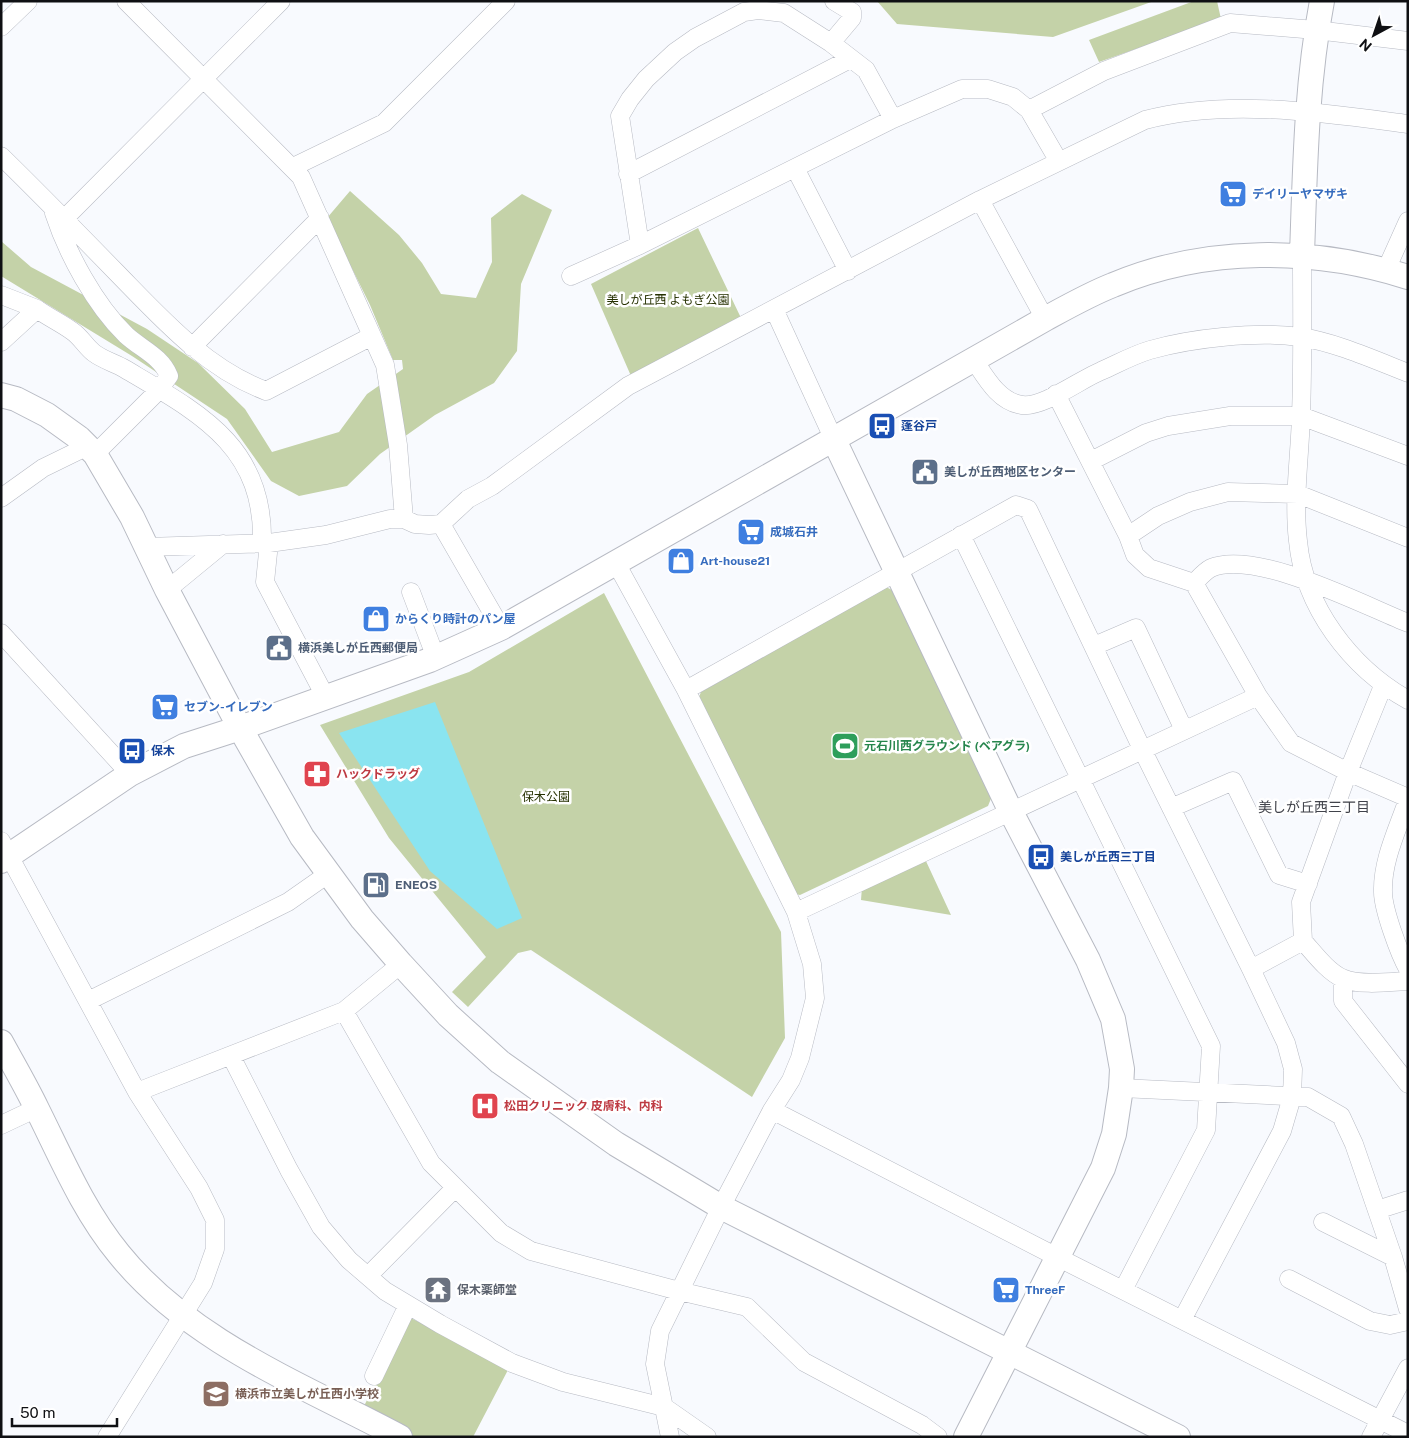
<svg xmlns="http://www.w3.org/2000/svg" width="1409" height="1438" font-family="'Public Sans','Noto Sans JP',sans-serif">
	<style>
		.green { fill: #c4d2a8 }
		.water { fill: #8ae4f0 }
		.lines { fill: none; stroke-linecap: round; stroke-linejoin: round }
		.street-casing { stroke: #b7bac3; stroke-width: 19 }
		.secondary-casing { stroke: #b7bac3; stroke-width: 26 }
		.street { stroke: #fff; stroke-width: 18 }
		.secondary { stroke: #fff; stroke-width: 24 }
		.labels { text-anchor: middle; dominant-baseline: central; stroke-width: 5; stroke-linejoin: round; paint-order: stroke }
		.shop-label { font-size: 12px; font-weight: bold; fill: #366cbe; stroke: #fff; text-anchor: start }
		.park-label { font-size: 12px; fill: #263101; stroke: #fff }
		.transit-label { font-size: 12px; font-weight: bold; fill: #164399; stroke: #fff; text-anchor: start }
		.service-label { font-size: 12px; font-weight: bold; fill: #4e5e75; stroke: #fff; text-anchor: start }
		.leisure-label { font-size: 12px; font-weight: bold; fill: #27864d; stroke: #fff; text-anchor: start }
		.health-label { font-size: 12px; font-weight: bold; fill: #be3a42; stroke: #fff; text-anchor: start }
		.worship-label { font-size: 12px; font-weight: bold; fill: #5b616d; stroke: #fff; text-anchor: start }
		.education-label { font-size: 12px; font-weight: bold; fill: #785e54; stroke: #fff; text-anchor: start }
		.neighbourhood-label { font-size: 14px; fill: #41434b; stroke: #fff }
	</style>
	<rect width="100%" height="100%" fill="#f8fafe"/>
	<path class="green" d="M877,1h277l-101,36 -156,-13z
		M1194,1h23l4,18 -122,43 -10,-22z
		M350,191l49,44 23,28 19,31 35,4 16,-36 -1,-44 31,-24 30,16 -31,74 -4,67 -23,32 -59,32 -55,39 -33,32 -48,10 -28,-15 -44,-62 -95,-63 -131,-80v-35l30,26 116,62 51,34 47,46 27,43 67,-20 28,-38 36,-25 -1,-9h-9l-23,-55 -43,-87z
		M698,228l43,90 -110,58 -40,-92z
		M886,587l6,3 100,206 -4,10 -188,89 -10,-2 -91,-196 2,-5z
		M604,593l177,339 4,106 -33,59 -221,-147 -13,3 -50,54 -16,-15 34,-35 -97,-119 -69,-113 149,-53z
		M925,859l26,56 -90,-15 1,-13z
		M409,1317l100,51 -36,69h-58l-52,-29z"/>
	<path class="water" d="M435,702l87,216 -25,11 -67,-58 -91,-138z"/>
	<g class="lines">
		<defs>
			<path id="street" d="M126,1l175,176 84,188 13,80 6,74
				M1,27l27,-26
				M831,43l21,-25v-6l-18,-11
				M1029,110l75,-39 126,-48 86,7 92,11
				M1,156c39,38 77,77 115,116 45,46 89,96 150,119l106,-55
				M293,167l91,-44 122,-122
				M795,168l53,103
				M628,174l222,-115
				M980,200l65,119
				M54,213c13,40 41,92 72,122 15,14 35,21 43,41l-11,15 -63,63
				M64,219l217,-218
				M640,245l-20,-129 10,-17 16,-20 29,-27 20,-14 49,-26 14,-2 26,3 47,30 35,27 27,49
				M1302,255c0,53 1,107 -1,160 -1,41 -8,84 -3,126 6,66 53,127 110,159
				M1386,270l22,-49
				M571,276l69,-31 253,-126 69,-30h26l25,8 16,13 29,50
				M1,295l36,14
				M774,309l60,131
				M1,342l36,-33c11,8 24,14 35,22 9,6 14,16 22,22 9,7 21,10 31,16 74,44 140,77 137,175
				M192,347l128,-129
				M974,360c12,18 25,42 48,45 21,3 59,-26 79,-34 16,-7 32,-16 49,-21 42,-12 107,-19 150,-13 35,5 75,23 108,36
				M1056,394l72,142 7,19 14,13 45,15 64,113 33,47 57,29 60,26
				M1091,461l55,-28 22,-7 62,-10h71l107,40
				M1,498l42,-30 45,-22
				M441,524l60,104
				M961,535l250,511 -5,84 -83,160
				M1128,536l30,-20 32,-14 38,-10 70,2 110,44
				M269,543l-4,39 61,116
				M146,547l123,-4 57,-8 64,-16h14l11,5 14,1 12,-1 27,-25 24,-13 136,-100 352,-186 165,-80c83,-22 178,-7 263,4
				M616,563l70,127 110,222 16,52 3,34 -15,60 -9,22 -19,30 -51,97 -61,124 -5,33 15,73
				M1194,583c5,-5 11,-12 17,-15 45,-19 152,37 197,55
				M167,590l56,-46
				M411,592l25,66
				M1,633l129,141
				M1094,646l42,-18 48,102
				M1383,686l-35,86 -47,130 2,39c11,12 24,30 39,37 15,8 49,4 66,3
				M686,690l330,-185 12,4 114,240 109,220 35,74 7,26 -1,28 -10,34 -100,189
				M1408,799c-10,30 -26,61 -25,93 0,17 16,61 25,77
				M1171,808l62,-27 46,94 29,9
				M1,841l136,251
				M796,912l462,-216
				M1251,969l52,-28
				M1343,979v22l65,83
				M88,1001l200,-99 40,-28
				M344,1011l87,152 70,70 30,18 148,40 68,16 57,55 118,63 16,12
				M231,1056l58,114 32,57 28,33 36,31 55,33 72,39 51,19 101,25 43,30
				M1121,1088l187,9 33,19 13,28 39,113 15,52
				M772,1110l287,148 349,176
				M1,1125l36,-17
				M1377,1210l31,-10
				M1323,1222l70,35
				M368,1276l87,-88
				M1289,1279l81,42 20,4 18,-4
				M374,1376l34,-71
				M107,1437l96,-154 12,-34v-29l-16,-32 -62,-96 207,-81 57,-47
				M1371,1437l37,-69"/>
			<path id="secondary" d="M1302,255c3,-85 4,-170 20,-254
				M1,395l15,4 31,16 32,23 16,16 37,63 35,73 73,138 62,109 60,82 39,45 47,51 52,47 116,82 105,63 457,230
				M834,440l176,370 78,150 25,59 9,50 -1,19 -7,46 -11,34 -137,269
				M1,861l129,-87 54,-28 56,-18 190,-68 71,-32 544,-309c22,-12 45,-25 68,-34 93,-39 200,-38 295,-8
				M1,1042c12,22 25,44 36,67 25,50 46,101 82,145 71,88 184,131 281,183"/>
		</defs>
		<use href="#street" class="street-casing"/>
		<use href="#secondary" class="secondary-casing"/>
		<use href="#street" class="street"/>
		<use href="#secondary" class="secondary"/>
	</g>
	<defs>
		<symbol id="supermarket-square" viewBox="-11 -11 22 22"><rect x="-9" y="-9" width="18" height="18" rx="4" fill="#3f7fe0" stroke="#fff"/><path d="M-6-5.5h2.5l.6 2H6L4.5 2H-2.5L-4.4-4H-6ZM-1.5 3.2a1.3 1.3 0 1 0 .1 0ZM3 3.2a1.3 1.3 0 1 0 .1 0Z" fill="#fff"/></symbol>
		<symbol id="bus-square" viewBox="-11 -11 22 22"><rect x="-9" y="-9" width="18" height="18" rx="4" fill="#1a4fb4" stroke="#fff"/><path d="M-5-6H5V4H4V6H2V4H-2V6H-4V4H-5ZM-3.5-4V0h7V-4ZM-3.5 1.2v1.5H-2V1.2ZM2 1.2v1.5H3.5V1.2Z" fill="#fff"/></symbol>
		<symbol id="civic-square" viewBox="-11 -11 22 22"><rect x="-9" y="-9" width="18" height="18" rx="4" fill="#5c6f8a" stroke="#fff"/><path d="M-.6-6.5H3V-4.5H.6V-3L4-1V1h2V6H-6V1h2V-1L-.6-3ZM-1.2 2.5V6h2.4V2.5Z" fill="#fff"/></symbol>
		<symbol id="shop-square" viewBox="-11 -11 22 22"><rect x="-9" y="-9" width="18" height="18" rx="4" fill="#3f7fe0" stroke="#fff"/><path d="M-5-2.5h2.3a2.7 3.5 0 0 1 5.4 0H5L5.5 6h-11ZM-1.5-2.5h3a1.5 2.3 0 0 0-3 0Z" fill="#fff"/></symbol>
		<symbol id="stadium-square" viewBox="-11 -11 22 22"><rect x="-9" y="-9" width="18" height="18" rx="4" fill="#2e9e5b" stroke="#fff"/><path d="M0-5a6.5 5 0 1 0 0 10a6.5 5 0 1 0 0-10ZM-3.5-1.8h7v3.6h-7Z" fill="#fff"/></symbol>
		<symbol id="pharmacy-square" viewBox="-11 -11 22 22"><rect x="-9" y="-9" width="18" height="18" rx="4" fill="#e0444e" stroke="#fff"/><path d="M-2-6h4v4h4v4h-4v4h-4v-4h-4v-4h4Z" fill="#fff"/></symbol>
		<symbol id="fuel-square" viewBox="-11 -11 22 22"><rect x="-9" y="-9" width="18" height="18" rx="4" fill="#5c6f8a" stroke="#fff"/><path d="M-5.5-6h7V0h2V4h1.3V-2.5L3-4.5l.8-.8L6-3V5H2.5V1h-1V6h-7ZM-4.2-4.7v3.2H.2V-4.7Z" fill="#fff"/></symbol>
		<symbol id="hospital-square" viewBox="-11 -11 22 22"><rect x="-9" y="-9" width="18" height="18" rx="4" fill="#e0444e" stroke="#fff"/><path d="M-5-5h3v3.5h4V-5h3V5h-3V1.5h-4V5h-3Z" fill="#fff"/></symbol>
		<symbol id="temple-square" viewBox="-11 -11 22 22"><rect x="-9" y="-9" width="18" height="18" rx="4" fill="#6b7280" stroke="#fff"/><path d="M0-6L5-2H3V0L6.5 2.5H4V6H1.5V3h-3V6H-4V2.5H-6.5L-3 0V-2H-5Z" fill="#fff"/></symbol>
		<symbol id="school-square" viewBox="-11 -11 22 22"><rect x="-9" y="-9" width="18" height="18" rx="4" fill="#8d6e63" stroke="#fff"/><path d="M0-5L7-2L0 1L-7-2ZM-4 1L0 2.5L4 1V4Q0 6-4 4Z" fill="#fff"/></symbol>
	</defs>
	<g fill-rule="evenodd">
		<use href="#supermarket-square" x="1217" y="178" width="32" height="32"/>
		<use href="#bus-square" x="866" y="410" width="32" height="32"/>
		<use href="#civic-square" x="909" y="456" width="32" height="32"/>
		<use href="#supermarket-square" x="735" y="516" width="32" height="32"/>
		<use href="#shop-square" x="665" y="545" width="32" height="32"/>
		<use href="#shop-square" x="360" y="603" width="32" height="32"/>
		<use href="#civic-square" x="263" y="632" width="32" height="32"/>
		<use href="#supermarket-square" x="149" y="691" width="32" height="32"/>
		<use href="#stadium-square" x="829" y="730" width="32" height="32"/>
		<use href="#bus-square" x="116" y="735" width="32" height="32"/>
		<use href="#pharmacy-square" x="301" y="758" width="32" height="32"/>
		<use href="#bus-square" x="1025" y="841" width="32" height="32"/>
		<use href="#fuel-square" x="360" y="869" width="32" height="32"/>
		<use href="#hospital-square" x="469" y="1090" width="32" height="32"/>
		<use href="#temple-square" x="422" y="1274" width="32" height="32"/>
		<use href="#supermarket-square" x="990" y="1274" width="32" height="32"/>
		<use href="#school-square" x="200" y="1378" width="32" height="32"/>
	</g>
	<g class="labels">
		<g class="shop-label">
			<text x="1252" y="194">デイリーヤマザキ</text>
			<text x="770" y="532">成城石井</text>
			<text x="700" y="561">Art-house21</text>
			<text x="395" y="619">からくり時計のパン屋</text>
			<text x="184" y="707">セブン-イレブン</text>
			<text x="1025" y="1290">ThreeF</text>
		</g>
		<g class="park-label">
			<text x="668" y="300">美しが丘西 よもぎ公園</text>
			<text x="546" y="797">保木公園</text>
		</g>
		<g class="transit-label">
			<text x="901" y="426">蓬谷戸</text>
			<text x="151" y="751">保木</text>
			<text x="1060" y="857">美しが丘西三丁目</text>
		</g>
		<g class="service-label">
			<text x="944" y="472">美しが丘西地区センター</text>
			<text x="298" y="648">横浜美しが丘西郵便局</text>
			<text x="395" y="885">ENEOS</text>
		</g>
		<g class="leisure-label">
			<text x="864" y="746">元石川西グラウンド (ベアグラ)</text>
		</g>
		<g class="health-label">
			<text x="336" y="774">ハックドラッグ</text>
			<text x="504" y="1106">松田クリニック 皮膚科、内科</text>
		</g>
		<g class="worship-label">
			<text x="457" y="1290">保木薬師堂</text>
		</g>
		<g class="education-label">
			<text x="235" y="1394">横浜市立美しが丘西小学校</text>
		</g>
		<g class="neighbourhood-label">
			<text x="1314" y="807">美しが丘西三丁目</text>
		</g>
	</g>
	<rect width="1409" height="1438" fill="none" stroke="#0f1013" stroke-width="5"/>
	<g transform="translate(1374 35) rotate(220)" stroke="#ffffff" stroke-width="4" paint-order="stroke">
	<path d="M0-4L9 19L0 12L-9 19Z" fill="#0f1013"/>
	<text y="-8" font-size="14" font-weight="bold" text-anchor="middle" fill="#0f1013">N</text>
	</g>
	<path d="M12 1418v8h105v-8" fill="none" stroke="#0f1013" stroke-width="2.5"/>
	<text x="20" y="1418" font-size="15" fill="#0f1013" stroke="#ffffff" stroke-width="4" paint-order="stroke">50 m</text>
</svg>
